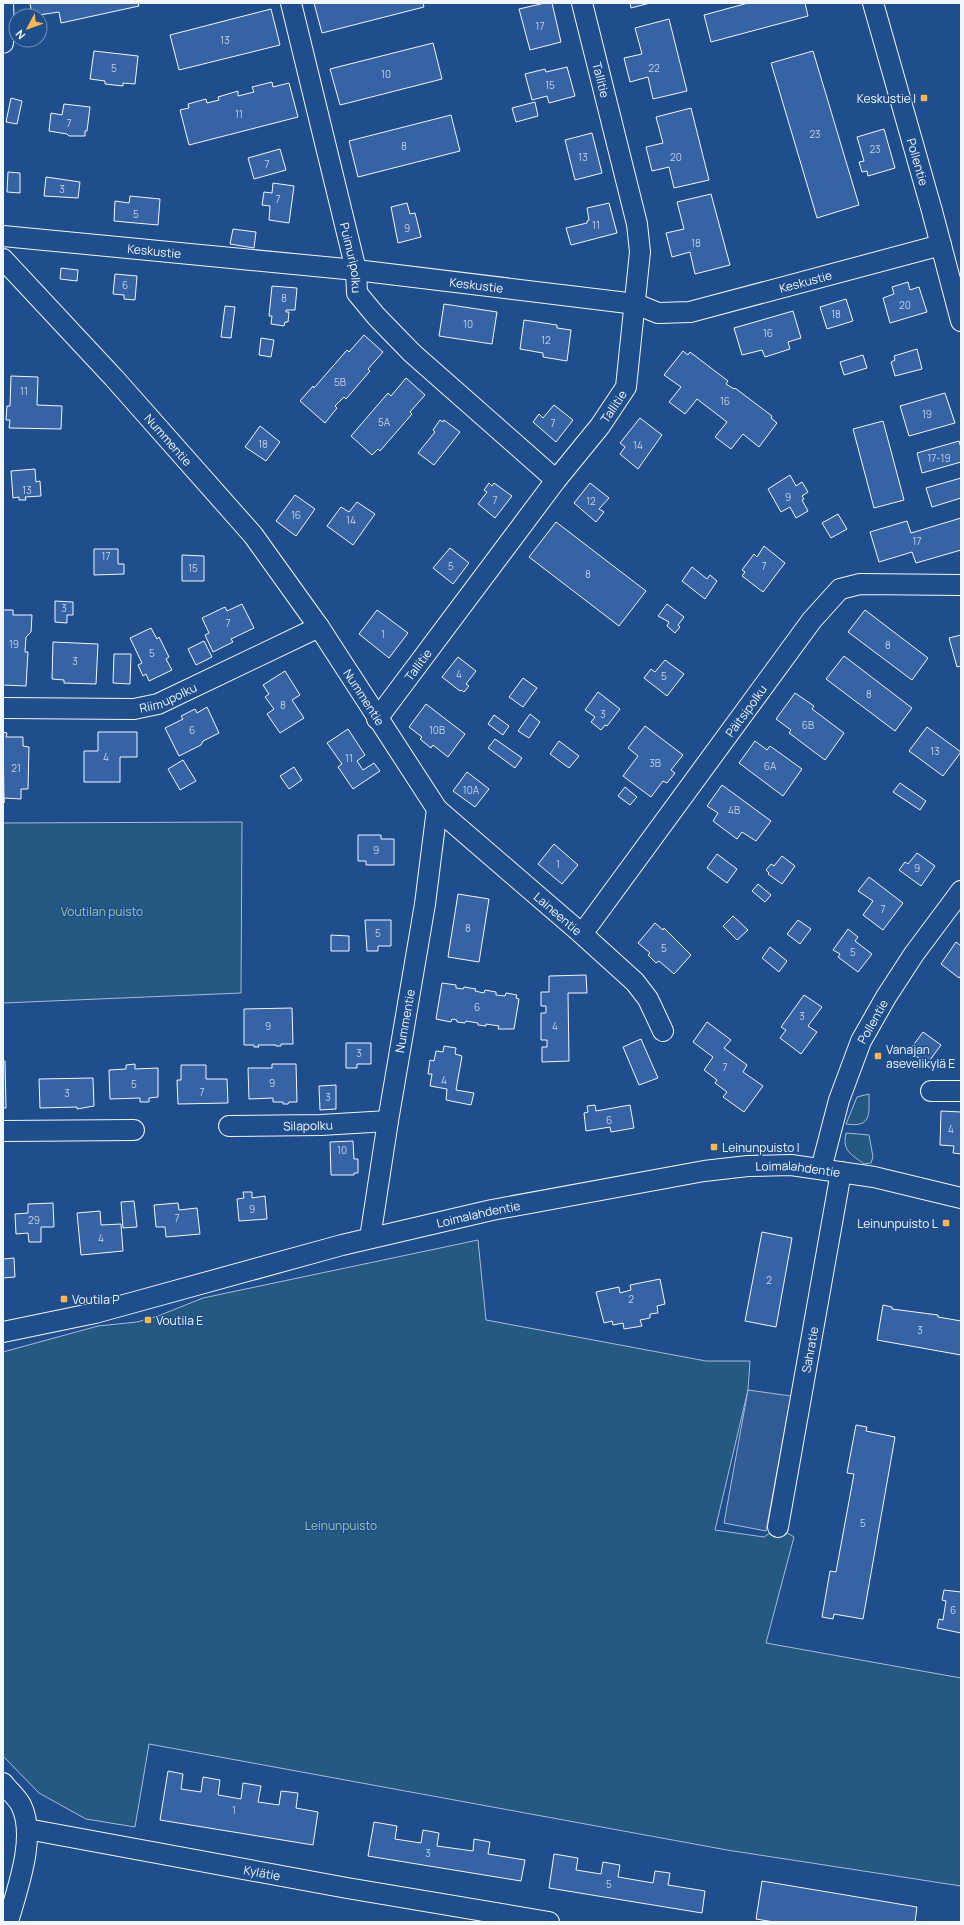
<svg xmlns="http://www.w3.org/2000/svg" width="964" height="1925" font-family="Manrope,sans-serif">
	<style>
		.green { fill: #245a82; stroke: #a8bbd7 }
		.parking { fill: #305b95; stroke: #a8bbd7 }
		.building { fill: #3563a3; stroke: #f2f6ff }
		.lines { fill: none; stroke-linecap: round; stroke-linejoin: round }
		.minor-casing { stroke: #f2f6ff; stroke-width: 22 }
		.minor { stroke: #1f4e8c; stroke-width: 20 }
		.poi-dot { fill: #ffb74d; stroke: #1f4e8c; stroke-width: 1.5 }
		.labels { text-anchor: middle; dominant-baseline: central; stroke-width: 3; stroke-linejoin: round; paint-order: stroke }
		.number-label { font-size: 10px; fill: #c3d1e8 }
		.street-label { font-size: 12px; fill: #f2f6ff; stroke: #1f4e8c }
		.poi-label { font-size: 12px; fill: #f2f6ff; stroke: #1f4e8c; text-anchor: start }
		.park-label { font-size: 12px; fill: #97c8a6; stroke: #1f4e8c }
	</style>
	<rect width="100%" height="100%" fill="#1f4e8c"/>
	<path class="green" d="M242,822l-1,171 -238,10v-180z
		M869,1094c0,20 3,34 -23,30l11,-27z
		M846,1133l23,2 4,22 -2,6 -7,1c-13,-10 -22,-13 -18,-31z
		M478,1240l8,80 220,41h44l-2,29 -33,140 49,7 14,-10 16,10 -28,106 195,35v208l-234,-36 -578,-106 -14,83 -49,-8 -47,-26 -36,-37v-404l95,-26 39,-4 21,-6 45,-18z"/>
	<path class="parking" d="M748,1390l43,6 -25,135 -42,-8z"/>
	<path class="building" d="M30,3h108l1,3 -78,17 -2,-11 -27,4z
		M314,3h109l1,4 -102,26z
		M545,3h7l9,39 -31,8 -11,-41z
		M630,3h20l-19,5z
		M748,3h57l3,13 -97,26 -7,-27z
		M271,9l9,36 -101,25 -9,-35z
		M669,19l18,72 -34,8 -5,-22 -18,5 -6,-24 18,-4 -7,-26z
		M433,43l9,36 -102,26 -10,-36z
		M94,51l44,5 -3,28 -12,-1v3l-18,-2v-3l-15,-2z
		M813,51l46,154 -42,13 -46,-155z
		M567,67l8,29 -26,7 -2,-7 -15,4 -7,-26 20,-5 1,3z
		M272,82l1,5 16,-4 9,34 -109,28 -9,-35 9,-2 -1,-4 18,-5 1,4 12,-3 -1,-3 20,-6v5l16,-4 -2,-5z
		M11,98l11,3 -5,23 -11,-2z
		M535,102l3,14 -22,6 -4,-14z
		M64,104l26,3 -3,24h-2v5h-16l-2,-2 -18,-3 2,-18 11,2z
		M691,108l18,72 -35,8 -5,-21 -17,4 -6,-24 17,-4 -7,-26z
		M451,115l9,36 -102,26 -9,-36z
		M884,129l11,39 -27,8 -1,-5 -5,1 -3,-10 5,-1 -7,-24z
		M592,133l10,40 -27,7 -10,-40z
		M280,149l6,21 -32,9 -6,-21z
		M8,172l12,1v20l-13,-1z
		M46,177l34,5 -2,16 -34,-2z
		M273,183l21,3 -5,37 -20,-3 1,-14 -8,-1 2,-13 8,1z
		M711,194l19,71 -35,9 -5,-22 -18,5 -6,-24 18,-4 -7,-27z
		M130,196l30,3 -2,26 -44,-4 1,-20 14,2z
		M407,203l3,11 5,-1 6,24 -23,6 -7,-36z
		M609,203l8,30 -46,12 -5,-17 21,-5v-2l2,-1 -2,-12z
		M233,229l23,3 -2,16 -24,-4z
		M61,268l17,2 -1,11 -17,-2z
		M115,274l22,2 -2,24 -11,-1v-4l-11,-1z
		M908,282l2,8 9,-3 8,25 -37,11 -7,-25 11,-4 -2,-7z
		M272,286l25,2 -2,22h-9v2h3l-1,10h-3l-1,4 -13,-2 1,-8h-3z
		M846,299l7,22 -26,8 -7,-22z
		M444,304l53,8 -5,32 -53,-8z
		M225,306l10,1 -4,31 -10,-1z
		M793,311l8,27 -13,4 2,7 -25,8 -3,-7 -20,5 -8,-27z
		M524,320l33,5v3l14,2 -4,31 -24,-4v-4l-23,-4z
		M364,335l19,17 -15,17 2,2 -24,28 -2,-2 -9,9 2,2 -12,15 -25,-22 13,-15 1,2 33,-38 2,2z
		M261,338l13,2 -3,17 -12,-2z
		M917,349l5,20 -27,7 -4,-14 4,-2 -1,-4z
		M683,351l5,4 2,-3 38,29 -2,3 8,5 1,-1 37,28 -1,2 6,5 -18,24 -16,-13 -12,15 -16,-12 12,-15 -30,-23 -12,15 -16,-12 12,-15 -17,-12z
		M863,355l4,13 -23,7 -4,-13z
		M11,376l27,1 -1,28 25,1 -1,23 -52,-1 1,-8h-4l1,-14h3z
		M406,378l19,17 -15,17 2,2 -32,37 -2,-2 -6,6 -21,-19 37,-43 3,3z
		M945,393l10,30 -46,13 -9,-30z
		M554,405l19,15 -17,22 -23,-20 6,-8 4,4z
		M640,418l22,17 -24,34 -18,-15 5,-7 -5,-4z
		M440,420l3,2 1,-2 16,12 -26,33 -16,-12 17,-21 -2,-2z
		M883,421l21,79 -30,8 -21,-79z
		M260,426l20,16 -14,19 -21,-14z
		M959,441l2,7v14l-39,11 -5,-20z
		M35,469l1,13 4,-1 1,15 -16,1 1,3h-7v-3l-6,1 -2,-27z
		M790,475l6,11 6,-4 6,10 -6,4 2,3 -2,1 6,11 -12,7 -6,-11 -9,5 -13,-23z
		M961,478v20l-29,9 -6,-19z
		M489,483l3,3 2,-3 18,13 -17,22 -17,-14 9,-12 -3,-2z
		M590,483l19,15 -10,11 5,3 -8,10 -22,-19z
		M295,495l20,14 -19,27 -20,-15z
		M357,502l18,12 -22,31 -26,-19 14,-19 8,5z
		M838,514l9,15 -16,9 -9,-15z
		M961,518v32l-45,13 -4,-11 -33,10 -9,-30 37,-11 4,12z
		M556,522l90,69 -27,35 -90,-69z
		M764,546l21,17 -22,29 -21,-16 3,-4 -3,-2 12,-16 3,3z
		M450,548l19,15 -16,21 -20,-16z
		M94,549h24v15h6v10l-30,1z
		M182,555l22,1v25h-22z
		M692,567l15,12 3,-4 7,6 -12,18 -23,-18z
		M55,601l18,1v13h-6v8l-12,-1z
		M242,604l12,24 -23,11 2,3 -20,10 -8,-17 4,-2 -7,-15 23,-11 2,4z
		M667,604l17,13 -6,8 2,2 -5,6 -8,-7 2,-4 -11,-6z
		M3,610h10v5h19l-1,17 -5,5 -1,15h3l-2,34 -23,-1z
		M377,610l31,23 -19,25 -30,-24z
		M865,610l63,48 -16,22 -64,-48z
		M151,628l6,11 2,-2 10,20 -3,2 6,11 -23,11 -3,-7 -3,2 -5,-11 4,-2 -12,-25z
		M961,635v31l-4,1 -8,-29z
		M204,641l8,16 -16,8 -8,-16z
		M53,642l45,2 -2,40 -32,-1v-3l-12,-1z
		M114,654h17l-1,30 -17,-1z
		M844,656l68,52 -17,23 -69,-52z
		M458,657l18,14 -10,13 3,2 -5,6 -3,-2 -1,1 -18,-14z
		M665,660l19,14 -17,22 -23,-18 7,-9 4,3z
		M285,671l15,24 -8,5 12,18 -24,15 -13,-19 7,-5 -9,-12 4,-3 -6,-9z
		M523,678l14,10 -14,19 -14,-10z
		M598,692l22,17 -13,17 -2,-1 -4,5 -10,-8 4,-5 -10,-7z
		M795,693l19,13 -2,3 32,24 -19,27 -36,-27 2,-3 -15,-11z
		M426,704l39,30 -17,23 -15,-12 -2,3 -11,-9 2,-2 -13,-10z
		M207,707l12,26 -16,8 -2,4 -22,11 -14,-28 18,-9 -2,-3 14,-7 2,4z
		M530,714l10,8 -11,16 -11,-7z
		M494,715l15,11 -6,9 -15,-11z
		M645,726l38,29 -12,15 4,3 -8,10 -4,-2 -12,16 -28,-21 15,-20 -10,-8z
		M927,727l34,25 -18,24 -34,-25z
		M348,729l17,26 -8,6 6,9 11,-7 6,8 -27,18 -15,-22 4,-3 -15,-21z
		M3,732l4,1 -1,4h17v9l6,1 -1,42h-7v10l-17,-1v5z
		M98,732h39v25h-17v25h-36v-31h14z
		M495,739l27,19 -7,10 -27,-20z
		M559,741l20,15 -10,12 -19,-14z
		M755,741l12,9 3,-4 32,23 -19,27 -44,-33z
		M183,760l13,21 -16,9 -12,-21z
		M294,767l8,13 -13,9 -9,-13z
		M467,772l22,17 -14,18 -22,-16z
		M900,783l26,18 -6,9 -27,-18z
		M722,785l49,36 -15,20 -14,-9 -5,7 -24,-18 5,-8 -11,-7z
		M625,787l12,10 -7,8 -12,-9z
		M358,835h23v4h13v26h-28v-4h-8z
		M554,844l24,21 -16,19 -24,-20z
		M917,853l18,13 -14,20 -22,-16 6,-8 3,2z
		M717,854l20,15 -10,14 -20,-15z
		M782,856l13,10 -13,18 -14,-10 1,-1 -3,-3 5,-6 3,2z
		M869,877l34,26 -20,27 -20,-15 10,-14 -15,-10z
		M758,884l13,11 -6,7 -13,-11z
		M458,894l31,5 -10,63 -31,-5z
		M733,916l15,14 -11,10 -14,-14z
		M365,920h26v26h-13v5h-11z
		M798,920l13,9 -11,15 -13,-10z
		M655,923l8,7 1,-2 27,27 -17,19 -15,-13 -3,2 -8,-8 2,-2 -12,-10z
		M848,929l10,8 -3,4 17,13 -14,18 -20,-15 2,-3 -7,-4z
		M331,935l18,1v15h-18z
		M956,942l5,4v29l-2,3 -18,-14z
		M770,947l17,14 -8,11 -17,-14z
		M586,975l1,18h-19l1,68 -27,1v-15h5v-7h-6v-27h5v-7h-5v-14h8v-16z
		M442,983l14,2v3l7,1 1,-2 12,2 -1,2 9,2 1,-3 11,2v3l9,1 1,-3 11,2 -1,3 3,1 -5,30h-16l1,-3 -13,-2v2l-8,-1v-2l-12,-2 -1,2 -8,-1v-2l-5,-1 -1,3 -15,-3z
		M804,995l18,12 -14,19 9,6 -16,22 -21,-16 6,-8 -5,-3z
		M292,1008l1,36h-12v2h-5v-1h-18l1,2h-5v-2h-10v-36z
		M707,1022l24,18 -7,8 23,17 -4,7 20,14 -19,26 -21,-15 4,-5 -12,-9 2,-3 -13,-10 9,-13 -20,-15z
		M923,1032l18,13 -14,19 -18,-13z
		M641,1039l17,39 -19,7 -16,-38z
		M346,1043h25v21h-14v4h-11z
		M444,1046l12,2 -1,6 7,2 -6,34 18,3 -3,12 -25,-5 1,-11 -17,-3 2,-12h-4l2,-14 4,1 2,-10 7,1z
		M3,1061h2l1,47h-3z
		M135,1064v5l23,-1v29l-9,1v4h-9v-4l-30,1 -1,-29 17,-1v-4z
		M272,1064h24l1,38h-8l-1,2h-5v-2h-10v-4l-24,1 -1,-31h24z
		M181,1065h25v14h21l1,24 -50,1 -1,-24h4z
		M93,1078l1,28 -17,3v-2l-37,1 -1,-29z
		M336,1085v24l-16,1 -1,-24z
		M595,1105l1,6 34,-6 4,23 -23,4 -1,-5 -24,4 -2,-18 4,-1 -1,-6z
		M941,1111l20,1v42l-8,-1 1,-7 -14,-1z
		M353,1141l1,18h4v14h-4v2h-23l-1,-33z
		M243,1192h9v6l13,-2 2,23 -28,2 -2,-22 7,-1z
		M134,1201l3,26 -14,1 -2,-26z
		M53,1203l1,24h-13v15h-12l-1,-9 -12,1 -1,-20 13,-1v-9z
		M178,1203l1,7 18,-2 3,26 -34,3 -1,-10h-9l-2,-22z
		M100,1211l1,14 20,-1 2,27 -42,4 -4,-42z
		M762,1232l30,6 -16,89 -31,-6z
		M14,1258l1,19 -12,1v-19z
		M660,1279l5,25 -8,2 1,7 -8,1v4l-10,2 2,6 -18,3 -1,-6 -10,2 -1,-4 -8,2 -8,-31 23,-5 1,6 11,-3 -1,-5z
		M883,1305l9,2v2l46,6v2l23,4v34l-84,-15z
		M856,1425l11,2 -1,4 29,6 -32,182 -29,-5 -1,5 -11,-2 8,-46 6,1 18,-98 -7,-1z
		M944,1590l17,2v41l-24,-5 2,-9 4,1 3,-19 -4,-1z
		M168,1771l15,3 -2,15 20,3 2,-15 17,3 -2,15 23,4 2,-16 18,3 -3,16 21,3 2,-14 17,2 -2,15 22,4 -5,33 -153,-25z
		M374,1822l23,4 -2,13 26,4 2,-13 16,3 -2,13 36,5 1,-12 16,3 -2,12 37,6 -4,21 -153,-25z
		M554,1854l24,4 -2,12 25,4 2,-12 17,3 -2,12 35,6 2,-12 15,2 -2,12 37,6 -3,22 -153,-25z
		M762,1881l155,26 -2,15h-141l-18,-3z"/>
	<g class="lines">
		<defs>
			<g id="minor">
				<path id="s1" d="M291,3l65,267 1,23 19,23 36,37 144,127"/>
				<path id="s2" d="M873,3l59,208 29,110"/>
				<path d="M3,43l1,-14 -1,-26"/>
				<path id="s3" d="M3,236l353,34 280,34 22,9 32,-1 251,-67"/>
				<path id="s4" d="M3,259l111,119 139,157 66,92 118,182 -12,95 -37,217 -18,117"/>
				<path id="s5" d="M3,708l131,1 24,-5 161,-77"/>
				<path id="s6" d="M377,719l179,-239 44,-54 26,-39 14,-135 -3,-28 -55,-221"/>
				<path id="s7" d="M437,809l145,125 53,48 13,17 15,32"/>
				<path id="s8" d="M582,934l230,-314 28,-31 20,-5 101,1"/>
				<path d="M931,1091h30"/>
				<path id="s9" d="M229,1126l92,-1 67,-4"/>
				<path d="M3,1131l131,-1"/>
				<path id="s10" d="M821,1169l18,-69 22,-59 25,-44 28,-43 47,-63"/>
				<path id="s11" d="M3,1332l92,-19 247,-68 150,-35 212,-39 44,-5 43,-1 83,12 87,21"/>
				<path id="s12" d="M778,1527l63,-355"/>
				<path d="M3,1783c5,7 14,14 18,22 16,32 -4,84 -13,117"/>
				<path id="s13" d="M27,1829l320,59 202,34"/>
			</g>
		</defs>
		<use href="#minor" class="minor-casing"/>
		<use href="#minor" class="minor"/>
	</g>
	<g class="poi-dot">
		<rect x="920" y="94" width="8" height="8" rx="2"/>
		<rect x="874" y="1052" width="8" height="8" rx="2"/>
		<rect x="710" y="1143" width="8" height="8" rx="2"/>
		<rect x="942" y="1219" width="8" height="8" rx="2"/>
		<rect x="60" y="1295" width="8" height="8" rx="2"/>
		<rect x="144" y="1316" width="8" height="8" rx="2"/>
	</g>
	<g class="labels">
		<g class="number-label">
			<text x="540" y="26">17</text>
			<text x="225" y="40">13</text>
			<text x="114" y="68">5</text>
			<text x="654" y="68">22</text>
			<text x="386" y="74">10</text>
			<text x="550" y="85">15</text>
			<text x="239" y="114">11</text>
			<text x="69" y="123">7</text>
			<text x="815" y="134">23</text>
			<text x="404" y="146">8</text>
			<text x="875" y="149">23</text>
			<text x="583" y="157">13</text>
			<text x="676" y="157">20</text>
			<text x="267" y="164">7</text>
			<text x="62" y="189">3</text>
			<text x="278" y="199">7</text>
			<text x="136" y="214">5</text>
			<text x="596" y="225">11</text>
			<text x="407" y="228">9</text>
			<text x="696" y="243">18</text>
			<text x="125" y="285">6</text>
			<text x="284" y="298">8</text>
			<text x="905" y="305">20</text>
			<text x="836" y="314">18</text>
			<text x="468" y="324">10</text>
			<text x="768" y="333">16</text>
			<text x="546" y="340">12</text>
			<text x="340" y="382">5B</text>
			<text x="24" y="391">11</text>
			<text x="725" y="401">16</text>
			<text x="927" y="414">19</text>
			<text x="384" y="422">5A</text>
			<text x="553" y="423">7</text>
			<text x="263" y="444">18</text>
			<text x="638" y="445">14</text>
			<text x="939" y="458">17-19</text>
			<text x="27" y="490">13</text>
			<text x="788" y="497">9</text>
			<text x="495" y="500">7</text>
			<text x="591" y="501">12</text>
			<text x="296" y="515">16</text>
			<text x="351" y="520">14</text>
			<text x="917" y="541">17</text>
			<text x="106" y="556">17</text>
			<text x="451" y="566">5</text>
			<text x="764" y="566">7</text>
			<text x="193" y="568">15</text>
			<text x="588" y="574">8</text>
			<text x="64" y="608">3</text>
			<text x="228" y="623">7</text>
			<text x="383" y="634">1</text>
			<text x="14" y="644">19</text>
			<text x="888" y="645">8</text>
			<text x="152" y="653">5</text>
			<text x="75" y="661">3</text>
			<text x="459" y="674">4</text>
			<text x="664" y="676">5</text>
			<text x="869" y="694">8</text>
			<text x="283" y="705">8</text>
			<text x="603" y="714">3</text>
			<text x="808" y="725">6B</text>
			<text x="192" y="730">6</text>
			<text x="437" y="730">10B</text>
			<text x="935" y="751">13</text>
			<text x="106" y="757">4</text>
			<text x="349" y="758">11</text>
			<text x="655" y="763">3B</text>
			<text x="770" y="766">6A</text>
			<text x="16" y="768">21</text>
			<text x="471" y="790">10A</text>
			<text x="734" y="810">4B</text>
			<text x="376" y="850">9</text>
			<text x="558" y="864">1</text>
			<text x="917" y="868">9</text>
			<text x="883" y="909">7</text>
			<text x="468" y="928">8</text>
			<text x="378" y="933">5</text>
			<text x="664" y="948">5</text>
			<text x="853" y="952">5</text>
			<text x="477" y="1007">6</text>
			<text x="802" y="1016">3</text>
			<text x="268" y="1026">9</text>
			<text x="555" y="1026">4</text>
			<text x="359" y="1053">3</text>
			<text x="725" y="1067">7</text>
			<text x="444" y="1080">4</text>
			<text x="272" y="1083">9</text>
			<text x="134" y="1084">5</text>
			<text x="202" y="1092">7</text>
			<text x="67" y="1093">3</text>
			<text x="328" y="1097">3</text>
			<text x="609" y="1120">6</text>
			<text x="951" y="1129">4</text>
			<text x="342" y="1150">10</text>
			<text x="252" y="1209">9</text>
			<text x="177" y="1218">7</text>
			<text x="34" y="1220">29</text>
			<text x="101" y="1238">4</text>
			<text x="769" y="1280">2</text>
			<text x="631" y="1299">2</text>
			<text x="920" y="1330">3</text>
			<text x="863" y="1523">5</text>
			<text x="953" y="1610">6</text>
			<text x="234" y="1810">1</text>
			<text x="428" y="1853">3</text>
			<text x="609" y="1884">5</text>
		</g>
		<g class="street-label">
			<text transform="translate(601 80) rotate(76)">Tallitie</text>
			<text stroke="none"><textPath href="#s2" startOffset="165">Pollentie</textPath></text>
			<text stroke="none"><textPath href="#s3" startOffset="152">Keskustie</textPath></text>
			<text stroke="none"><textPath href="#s1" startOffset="262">Puimuripolku</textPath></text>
			<text stroke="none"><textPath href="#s3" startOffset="812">Keskustie</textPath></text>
			<text stroke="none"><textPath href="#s3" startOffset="476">Keskustie</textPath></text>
			<text stroke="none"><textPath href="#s6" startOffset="392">Tallitie</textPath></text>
			<text stroke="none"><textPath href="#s4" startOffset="245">Nummentie</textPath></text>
			<text stroke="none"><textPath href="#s6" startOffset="68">Tallitie</textPath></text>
			<text stroke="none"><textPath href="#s5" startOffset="167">Riimupolku</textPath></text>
			<text stroke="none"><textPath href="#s4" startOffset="569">Nummentie</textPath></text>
			<text stroke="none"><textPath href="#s8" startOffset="277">Päitsipolku</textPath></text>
			<text stroke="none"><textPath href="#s7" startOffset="160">Laineentie</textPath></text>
			<text transform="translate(405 1021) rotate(-80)">Nummentie</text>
			<text stroke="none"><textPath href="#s10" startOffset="157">Pollentie</textPath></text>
			<text stroke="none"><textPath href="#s9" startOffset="79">Silapolku</textPath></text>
			<text stroke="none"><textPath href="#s11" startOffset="814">Loimalahdentie</textPath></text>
			<text stroke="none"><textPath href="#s11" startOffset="490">Loimalahdentie</textPath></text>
			<text stroke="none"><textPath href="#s12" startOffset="180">Sahratie</textPath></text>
			<text stroke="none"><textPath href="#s13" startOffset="239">Kylätie</textPath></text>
		</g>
		<g class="poi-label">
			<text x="916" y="98" text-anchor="end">Keskustie I</text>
			<text x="886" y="1049">Vanajan<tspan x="886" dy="14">asevelikylä E</tspan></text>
			<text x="722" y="1147">Leinunpuisto I</text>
			<text x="938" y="1223" text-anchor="end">Leinunpuisto L</text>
			<text x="72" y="1299">Voutila P</text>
			<text x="156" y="1320">Voutila E</text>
		</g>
		<g class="park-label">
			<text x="102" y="911">Voutilan puisto</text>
			<text x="341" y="1525">Leinunpuisto</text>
		</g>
	</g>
	<rect width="964" height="1925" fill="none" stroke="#f2f6ff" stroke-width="8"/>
	<g transform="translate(28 28) rotate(229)"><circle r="19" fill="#1f4e8c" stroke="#7391ba"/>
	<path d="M0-3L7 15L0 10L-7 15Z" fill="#ffb74d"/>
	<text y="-6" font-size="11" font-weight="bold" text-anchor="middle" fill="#f2f6ff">N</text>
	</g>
</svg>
